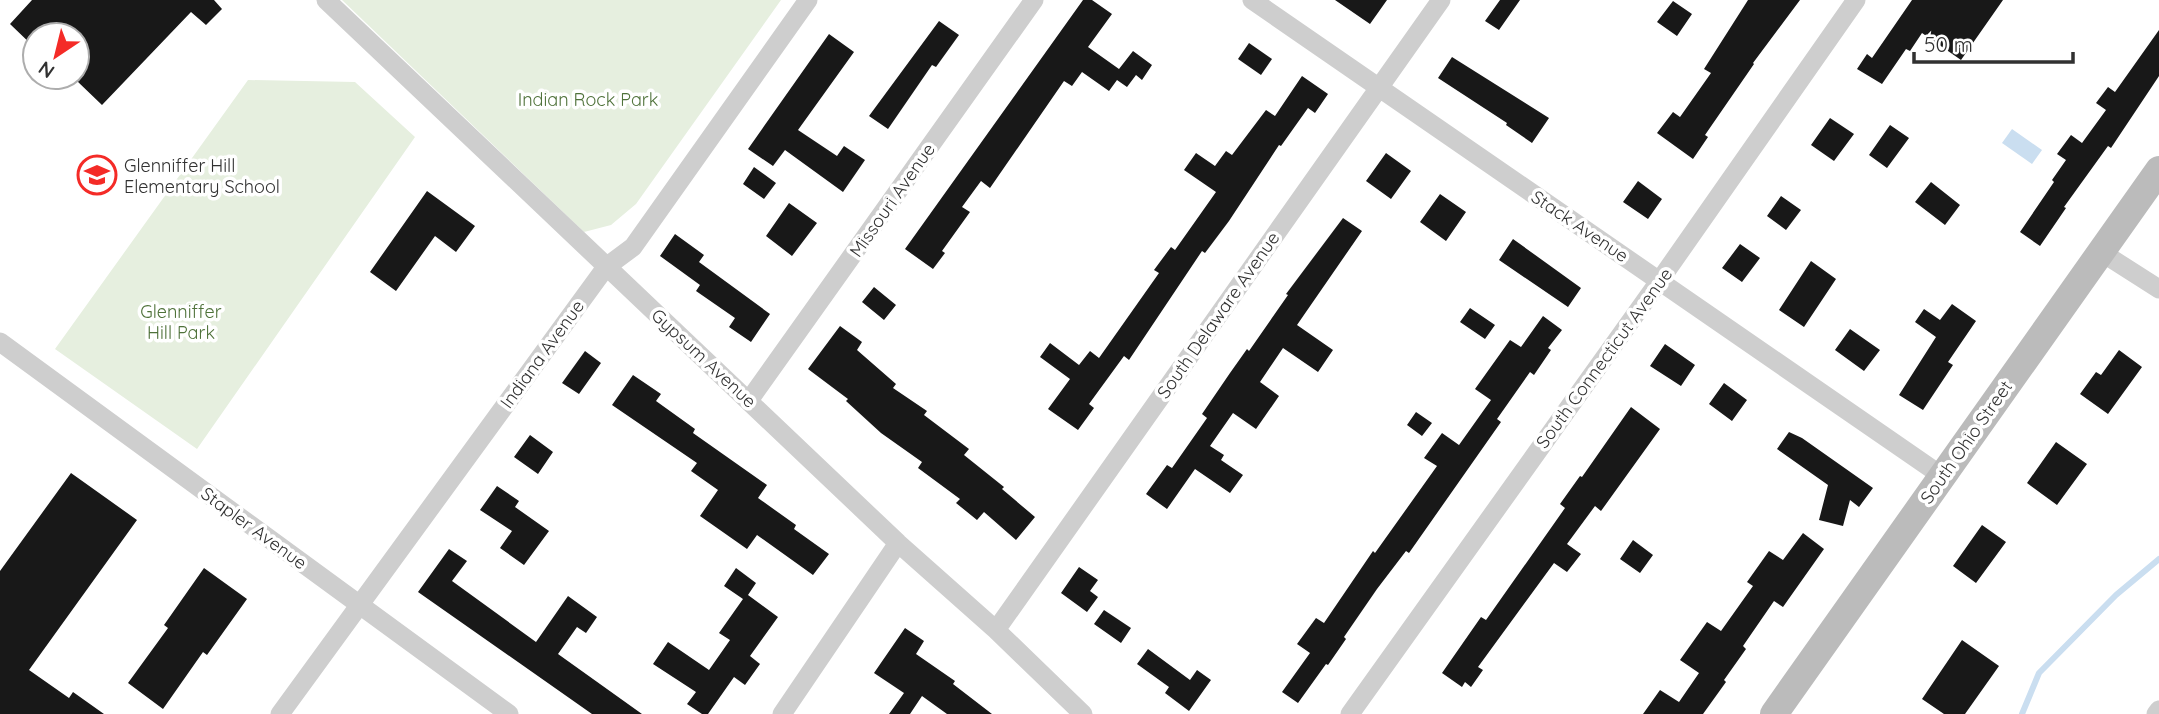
<svg xmlns="http://www.w3.org/2000/svg" width="2159" height="714" font-family="Quicksand,sans-serif">
	<style>
		.green { fill: #e6efdf }
		.water { fill: #cadef0 }
		.lines { fill: none; stroke-linecap: round; stroke-linejoin: round }
		.stream { stroke: #cadef0; stroke-width: 6 }
		.building { fill: #181818 }
		.minor { stroke: #cecece; stroke-width: 19 }
		.secondary { stroke: #bbb; stroke-width: 28 }
		.labels { text-anchor: middle; dominant-baseline: central; stroke-width: 7; stroke-linejoin: round; paint-order: stroke }
		.park-label { font-size: 18px; fill: #4f723a; stroke: #fff }
		.poi-label { font-size: 18px; fill: #313131; stroke: #fff; text-anchor: start }
		.street-label { font-size: 18px; fill: #313131; stroke: #fff }
	</style>
	<rect width="100%" height="100%" fill="#fff"/>
	<path class="green" d="M342,0h439l-145,204 -25,21 -27,7z
		M248,80l107,2 60,55 -218,312 -142,-100z"/>
	<path class="water" d="M2012,129l30,21 -10,14 -30,-21z"/>
	<g class="lines">
		<path class="stream" d="M2022,714l17,-41 77,-78 43,-36"/>
	</g>
	<path class="building" d="M32,0h182l8,9 -16,16 -15,-13 -89,93 -25,-24v-46h-42v13l-25,-24z
		M1083,0h9l20,14 -24,33 31,22 14,-18 19,14 -10,15 -6,-5 -9,12 -10,-7 -8,11 -27,-19 -10,14 -8,-5 -74,107 -9,-7 -19,26 8,5 -28,39 3,2 -12,16 -28,-20z
		M1335,0h52l-17,24z
		M1500,0h20l-21,30 -14,-9z
		M1748,0h52l-47,63 1,1 -49,71 3,2 -15,22 -36,-26 16,-21 7,5 31,-44 -7,-4z
		M1912,0h91l-42,60 -39,-27 -12,18 -4,-2 -24,35 -25,-15 10,-15 5,4z
		M1673,1l19,13 -15,22 -20,-14z
		M939,21l20,14 -23,32 -4,-2 -44,64 -19,-13z
		M2159,30v46l-48,72 -3,-2 -44,61 2,1 -26,38 -20,-14 34,-50 -2,-2 14,-20 -9,-6 14,-19 11,8 24,-33 -10,-7 12,-16 7,5z
		M829,34l25,18 -56,78 39,26 7,-10 21,14 -22,32 -58,-42 -12,16 -25,-17z
		M1249,43l23,16 -11,16 -23,-16z
		M1452,57l97,61 -17,25 -26,-18 1,-2 -69,-45z
		M1302,76l26,18 -13,19 -7,-5 -27,38 -2,-1 -50,76 -24,32 -3,-2 -73,109 -5,-4 -35,48 5,4 -16,22 -30,-21 22,-30 -30,-22 10,-14 29,22 11,-14 9,7 60,-85 -5,-3 17,-23 4,3 41,-58 -32,-22 12,-17 19,13 11,-15 6,4 34,-45 9,6z
		M1830,118l24,16 -20,27 -23,-16z
		M1890,125l19,13 -22,30 -18,-13z
		M1386,153l25,18 -20,28 -25,-18z
		M754,167l22,16 -12,16 -21,-15z
		M1638,181l24,18 -14,20 -25,-17z
		M1931,182l29,23 -15,20 -30,-23z
		M427,191l48,35 -19,26 -21,-16 -39,55 -26,-19z
		M1440,194l26,18 -20,29 -26,-19z
		M1781,196l20,14 -15,20 -19,-14z
		M789,203l28,20 -25,33 -26,-20z
		M1343,218l19,13 -65,94 36,25 -15,22 -35,-24 -23,34 19,14 -23,33 -23,-16 -23,33 14,9 -3,5 22,15 -13,18 -35,-24 -28,40 -21,-15 21,-29 5,3 35,-50 -5,-4 28,-41 17,-24 2,2 39,-56 -2,-1z
		M675,234l29,21 -5,7 71,52 -19,28 -22,-15 6,-9 -39,-27 4,-6 -40,-29z
		M1513,239l68,49 -13,19 -69,-47z
		M1740,244l20,14 -18,24 -20,-14z
		M1811,261l25,18 -32,48 -25,-17z
		M874,287l22,18 -12,15 -22,-18z
		M1952,304l24,17 -28,41 5,3 -30,45 -24,-15 37,-58 -21,-15 9,-13 16,11z
		M1470,308l25,17 -10,14 -25,-17z
		M1543,316l19,14 -14,18 3,2 -17,25 -4,-3 -33,47 4,3 -92,131 -3,-2 -29,38 -33,48 2,2 -18,26 -2,-1 -28,39 -16,-11 28,-39 -13,-9 19,-26 8,5 49,-72 2,2 62,-87 -13,-8 18,-25 17,12 32,-45 -16,-11 35,-49 11,7z
		M840,326l22,16 -5,8 39,34 -3,4 34,23 -3,4 45,34 -5,6 40,32 -2,2 33,28 -19,23 -32,-28 -7,8 -21,-17 4,-4 -42,-31 4,-6 -41,-29 -35,-32 2,-2 -40,-30z
		M1850,329l30,21 -16,21 -29,-21z
		M1665,344l30,21 -14,21 -31,-20z
		M2119,350l23,17 -34,47 -28,-20 16,-22 5,3z
		M585,351l16,12 -22,31 -17,-11z
		M633,375l28,19 -5,7 39,28 -2,4 74,52 -9,13 38,27 -2,4 35,25 -16,21 -56,-40 -10,14 -47,-33 18,-26 -27,-19 6,-8 -85,-58z
		M1724,383l23,17 -15,21 -23,-17z
		M1631,407l29,22 -59,82 -6,-5 -28,38 14,10 -14,18 -13,-9 -76,104 5,3 -12,17 -6,-5 -3,5 -20,-14 39,-56 5,3 79,-112 -5,-4 20,-28 2,1z
		M1416,412l16,11 -10,13 -15,-11z
		M1789,432l13,6 71,50 -14,19 -9,-7 -7,26 -24,-6 9,-35 -51,-36z
		M530,435l23,17 -15,22 -24,-17z
		M2056,442l31,22 -30,41 -30,-22z
		M71,473l66,47 -108,150 40,28 4,-6 31,22h-104v-143z
		M497,486l22,15 -4,6 34,24 -25,34 -24,-17 12,-17 -32,-21z
		M1982,525l24,17 -30,41 -23,-17z
		M1803,533l21,16 -41,58 -9,-6 -31,45 3,3 -22,31 2,2 -23,32h-60l17,-24 19,12 20,-29 -19,-13 27,-38 14,9 32,-45 -6,-4 22,-31 14,9z
		M1633,540l20,15 -13,18 -20,-14z
		M449,549l18,12 -15,20 84,61 32,-46 29,21 -11,16 -9,-6 -19,27 84,60h-50l-174,-122z
		M1079,567l19,13 -8,11 8,6 -11,15 -26,-19z
		M204,568l43,31 -40,56 -4,-3 -40,57 -35,-26 40,-55 -4,-3z
		M736,568l20,15 -8,12 30,22 -28,39 10,8 -15,21 -11,-8 -26,37h-6l-15,-10 9,-12 -43,-28 15,-22 41,28 21,-30 -11,-7 24,-34 -19,-13z
		M1104,610l27,18 -10,15 -27,-19z
		M905,628l19,13 -8,13 39,27 -2,3 39,30h-45l-25,-18 -12,18h-21l15,-21 -30,-20z
		M1962,640l37,26 -34,48h-21l-22,-15z
		M1148,649l42,31 7,-10 14,10 -22,31 -24,-18 4,-6 -32,-23z"/>
	<g class="lines">
		<path class="minor" d="M326,0l572,543 98,87 87,84
			M1252,0l690,476
			M2101,252l58,37
			M0,342l509,372
			M750,399l284,-399
			M996,630l445,-630
			M280,714l326,-447 27,-20 175,-247
			M782,714l116,-171
			M1350,714l310,-434 196,-280
			M2156,714l3,-4"/>
		<path class="secondary" d="M1774,714l385,-544"/>
	</g>
	<defs>
		<symbol id="school-ring" viewBox="-11 -11 22 22"><circle r="9.5" fill="#fff" stroke="#f42b27" stroke-width="1.5"/><path d="M0-5L7-2L0 1L-7-2ZM-4 1L0 2.5L4 1V4Q0 6-4 4Z" fill="#f42b27"/></symbol>
	</defs>
	<g fill-rule="evenodd">
		<use href="#school-ring" x="75" y="153" width="44" height="44"/>
	</g>
	<g class="labels">
		<g class="park-label">
			<text x="588" y="99">Indian Rock Park</text>
			<text x="181" y="311">Glenniffer<tspan x="181" dy="21">Hill Park</tspan></text>
		</g>
		<g class="poi-label">
			<text x="124" y="165">Glenniffer Hill<tspan x="124" dy="21">Elementary School</tspan></text>
		</g>
		<g class="street-label">
			<text transform="translate(892 200) rotate(-55)">Missouri Avenue</text>
			<text transform="translate(1580 226) rotate(34)">Stack Avenue</text>
			<text transform="translate(1218 315) rotate(-55)">South Delaware Avenue</text>
			<text transform="translate(542 354) rotate(-54)">Indiana Avenue</text>
			<text transform="translate(704 358) rotate(43)">Gypsum Avenue</text>
			<text transform="translate(1604 358) rotate(-54)">South Connecticut Avenue</text>
			<text transform="translate(1966 442) rotate(-55)">South Ohio Street</text>
			<text transform="translate(254 528) rotate(36)">Stapler Avenue</text>
		</g>
	</g>
	<g transform="translate(56 56) rotate(215)"><circle r="33" fill="#ffffff" stroke="#adadad" stroke-width="2"/>
	<path d="M0-5L12 26L0 18L-12 26Z" fill="#f42b27"/>
	<text y="-10" font-size="19" font-weight="bold" text-anchor="middle" fill="#313131">N</text>
	</g>
	<path d="M1914 52v10h159v-10" fill="none" stroke="#313131" stroke-width="3.5"/>
	<text x="1924" y="52" font-size="21" fill="#313131" stroke="#ffffff" stroke-width="5" paint-order="stroke">50 m</text>
</svg>
